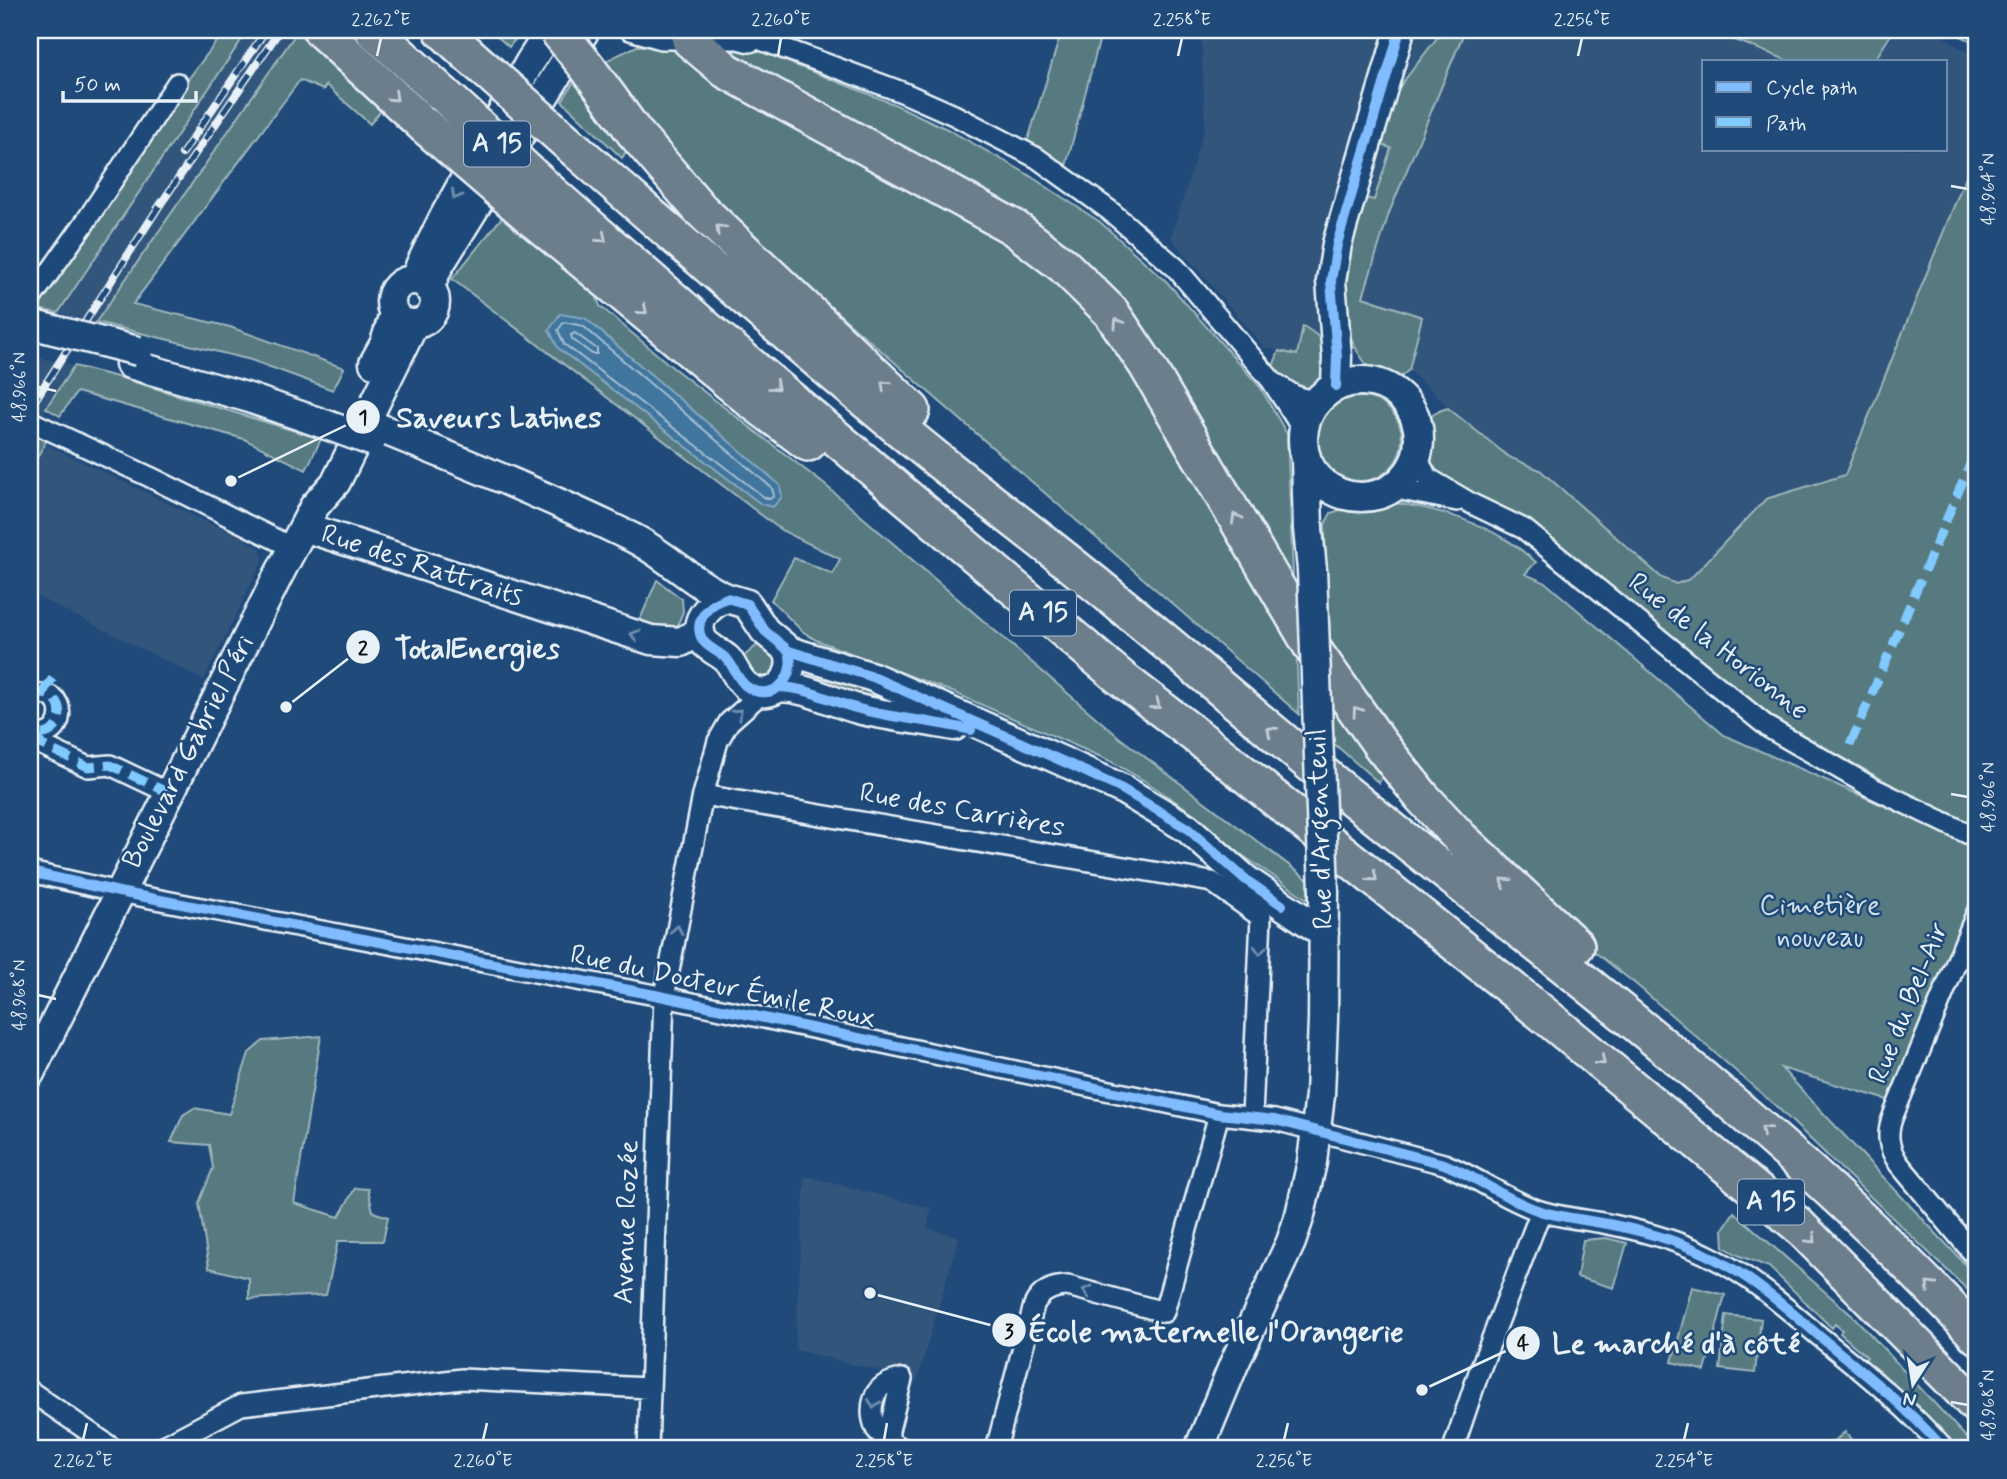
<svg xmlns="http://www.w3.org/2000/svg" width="2007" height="1479" font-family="Mynerve,sans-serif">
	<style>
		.built { fill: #31557b }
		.green { fill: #567a7f; stroke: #9fb6bc; stroke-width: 2 }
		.water { fill: #41759e; stroke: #84a7c2; stroke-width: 2 }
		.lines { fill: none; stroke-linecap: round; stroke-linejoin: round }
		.shore { stroke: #a5bfd4; stroke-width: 2 }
		.street-casing { stroke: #e8f1f8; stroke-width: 24 }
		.secondary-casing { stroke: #e8f1f8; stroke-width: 33 }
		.highway-casing { stroke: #e8f1f8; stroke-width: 40 }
		.street { stroke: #1f4a7a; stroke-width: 19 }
		.secondary { stroke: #1f4a7a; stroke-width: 28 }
		.highway { stroke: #6c7d8b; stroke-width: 35 }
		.rail-casing { stroke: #e8f1f8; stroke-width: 8 }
		.rail { stroke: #1f4a7a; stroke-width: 5; stroke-dasharray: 16; stroke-linecap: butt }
		.secondary-bridge-casing { stroke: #e8f1f8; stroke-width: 33; stroke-linecap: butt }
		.highway-bridge-casing { stroke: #e8f1f8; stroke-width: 40; stroke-linecap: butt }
		.secondary-bridge { stroke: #1f4a7a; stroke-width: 28 }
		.highway-bridge { stroke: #6c7d8b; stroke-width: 35 }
		.quiet { stroke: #80caff; stroke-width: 9; stroke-dasharray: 18 9; stroke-linecap: butt }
		.cycleway-casing { stroke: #1f4a7a; stroke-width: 15 }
		.cycleway { stroke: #80bcff; stroke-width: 10 }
		.oneway { stroke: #c3ced7 }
		.oneway2 { stroke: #6f8dac }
		.ticks { fill: none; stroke: #e8f1f8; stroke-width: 2.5 }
		.labels { text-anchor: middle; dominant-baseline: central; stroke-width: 5; stroke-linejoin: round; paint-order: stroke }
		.shield { fill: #1f4a7a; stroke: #acbfd2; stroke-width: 2 }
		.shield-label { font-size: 26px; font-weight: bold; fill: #e8f1f8 }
		.street-label { font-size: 28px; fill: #e8f1f8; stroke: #1f4a7a }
		.park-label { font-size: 28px; fill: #d2dfe6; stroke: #1f4a7a }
		.leader { fill: none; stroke: #e8f1f8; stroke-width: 2.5 }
		.callout-dot { fill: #e8f1f8; stroke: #1f4a7a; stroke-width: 2.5 }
		.mark-label { font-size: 21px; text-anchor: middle; font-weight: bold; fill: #111 }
		.callout-label { font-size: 30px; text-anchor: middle; font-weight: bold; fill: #e8f1f8; stroke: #1f4a7a; stroke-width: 5; stroke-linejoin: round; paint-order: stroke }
		.neatline { fill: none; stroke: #e8f1f8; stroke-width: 2.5 }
		.ticks-label { font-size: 18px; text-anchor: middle; fill: #e8f1f8 }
	</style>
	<rect width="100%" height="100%" fill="#1f4a7a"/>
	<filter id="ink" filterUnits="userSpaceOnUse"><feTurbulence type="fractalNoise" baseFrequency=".0143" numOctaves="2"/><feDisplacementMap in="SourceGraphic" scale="14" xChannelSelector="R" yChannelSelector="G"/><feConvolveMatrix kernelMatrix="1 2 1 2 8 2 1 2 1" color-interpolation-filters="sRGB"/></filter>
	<g filter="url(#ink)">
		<path class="built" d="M248,30h46l3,2 -201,290 -38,-9z
			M1201,30h573l65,31h-135v88h242v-88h-72l24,-31h35l44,28v91l-132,326 -79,24 -102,109 -274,-256 -93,3 -33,-8 -93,-109 34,-112z
			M32,356l42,10 -28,42 -13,30 184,89 3,-4 28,13 -2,5 14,7 3,12 -59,120 -174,-87v-233z
			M805,1176l126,32 -4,20 32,9 -42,143 -122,-30z"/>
		<path class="green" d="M218,30h30l-190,283 -25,-5 104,-161 86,-114z
			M490,30h33l-14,17z
			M1062,30h40l-36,136 -39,-23z
			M1443,30h22l-76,183 -26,84 59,20 -13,53 -13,11c-45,-9 -57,-70 -53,-109 3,-24 15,-50 22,-74l9,2 17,-52 -13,-4 16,-50z
			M1732,30h162l-20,31h-85l-59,-23z
			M1949,30h28v14z
			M297,32l85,77 -12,15 -44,-39 -3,5 -23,-10 -167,224 97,23 114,41 -11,22 -82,-30 -155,-38z
			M742,44l154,61 51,24 77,43 76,50 66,59 94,106 27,47 12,280 -544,-473 -64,-66 -90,-112 36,-17z
			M574,82l55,65 -7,11 -60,-57z
			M1977,149v677l-41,-16 -156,-88 -105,-77 -231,-162 -21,-21c1,-25 -5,-47 25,-54l61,49 31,13 122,108 14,6 14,-5 76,-80 79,-24z
			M503,216l93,79 4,11 72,61 153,118 295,253 190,143 -3,18 -71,-48 -43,-38 -48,-32 -37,-21 -153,-67 -139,-53 -14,-9 -31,-31 23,-42 39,16 7,-15 -59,-29 -329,-251z
			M1303,326c26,15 36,32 18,59l-23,6 -26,-22 7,-18 18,4z
			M74,366l47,12 200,61 -15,31 -62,-31 -167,-47 -17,24 -14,-8z
			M1318 439a42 42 0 1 1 84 0a42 42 0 1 1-84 0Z
			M35,431l13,7 -18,32v-30z
			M1386,502c40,4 84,16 119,37 11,6 21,15 31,23l-11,12 21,9 178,152 253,112v40l-86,214 -110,-33 196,209v22l-200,-192 -139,-121 -128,-101 -183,-230 -2,-131 6,-11 9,-3 25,-1z
			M657,580l25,19 1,13 -6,14 -17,4 -22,-6z
			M762,641l13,9 3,15 -7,11 -14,3 -16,-20z
			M824,668l130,50 -137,-30z
			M1329,689l56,80 -6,14 -48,-42z
			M321,1036l-27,167 45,14 16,-29 13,1 5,23 15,5 -5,24h-45l-12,54 -77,4v-21l-40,-10 -10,-65 14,-35 -4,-23 -38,-3 12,-27 11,-7 35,6 20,-61 14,-12z
			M1734,1212l122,107 121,130h-21l-36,-38 -57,-50 4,-4 -27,-24 2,-3 -7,-6 -3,4 -63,-61 -29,-11 -16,-9 -1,-18z
			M1606,1238l21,5 -13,45 -37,-11 6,-37z
			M1692,1287l33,8 -20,76 -33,-9z
			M1726,1315l35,4 -6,54 -35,-4z
			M1845,1432l15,17h-35z"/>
		<path class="water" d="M560,314l25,4 195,167 2,12 -9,10 -12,-3 -203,-156 -9,-18z"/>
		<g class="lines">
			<path class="shore" d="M564,322l19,4 189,162 2,8 -4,3 -6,-2 -200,-153 -6,-14z
				M575,333l22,16v5h-5l-20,-15 -1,-4z"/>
			<defs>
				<path id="street" d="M630,30l31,9h77l12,3
					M734,30l168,62 52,23 83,43 72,52 67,58 95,112 32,50
					M30,300l54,-76 93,-141
					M1275,383l18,12 22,7
					M30,421l120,56 143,71
					M1416,457l12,21 44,26 52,25 245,199 102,59 106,51
					M1391,488l66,13
					M30,696c42,-14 37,51 0,36
					M35,734l7,11 46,22 22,-2 59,28
					M703,795l509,87 49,35 -9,199
					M30,872l89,20 536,103 564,119 56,6 169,44c33,13 62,36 96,47 23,7 49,9 73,14 34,7 72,18 102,34 38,19 70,48 103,76 44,36 88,71 126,114
					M1977,912l-84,204c-7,18 -5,32 6,48l78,94
					M30,1391l84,58
					M889,1440v-10l13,-51c-20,3 -30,12 -30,33 0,5 2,12 4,17 6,8 20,17 28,20
					M158,1449l83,-44 221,-26 187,9
					M648,1449l16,-452 39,-202 15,-54 11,-19 34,-30
					M996,1449l38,-144c7,-14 19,-19 34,-19l96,26 55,-198
					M1453,1449l26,-77 62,-161"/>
				<path id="secondary" d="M420,266l23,-47 87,-157 21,-32
					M391 302a22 22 0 1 1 44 0a22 22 0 1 1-44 0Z
					M429,288l9,-21 147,-237
					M374,363l11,-20 9,-29
					M130,364l116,33 81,28
					M1303 439a58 58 0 1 1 116 0a58 58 0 1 1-116 0Z
					M1336,386l1,-29 -6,-76 6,-37 63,-214
					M377,427c86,35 173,70 256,111 34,17 60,46 94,60
					M1306,459l2,70 4,41
					M304,527l347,113 30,2 19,-11
					M727,598l20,6 18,27 24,20c8,27 -17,54 -43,35 -9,-7 -12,-19 -19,-27 -7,-6 -16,-10 -22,-16 -16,-19 4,-40 22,-45z
					M789,651l84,26 198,88 51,24 65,39 59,52 78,53
					M779,687c31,1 50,14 79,22 31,8 64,10 96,17
					M30,1073l247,-495 37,-71 22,-25 78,-158
					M1199,1449l35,-85 57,-122 9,-27 12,-53 8,-67 3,-75 1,-129"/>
				<path id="highway" d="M321,30l103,95
					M373,30l70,64
					M442,30l26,24
					M690,40l37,31 286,156 50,38 48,47 35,52 167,285 67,95 42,53 39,42 115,107
					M587,67l47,65 66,77 212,201
					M577,151c118,103 235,207 357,306 60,48 122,94 181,143 76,62 150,127 226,189 218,175 446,341 636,547
					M551,193l157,137 413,348 91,70 336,270 250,207 179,181
					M534,220l218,181 56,42"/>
			</defs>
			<use href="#street" class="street-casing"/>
			<use href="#secondary" class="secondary-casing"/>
			<use href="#highway" class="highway-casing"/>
			<use href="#street" class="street"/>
			<use href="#secondary" class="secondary"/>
			<use href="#highway" class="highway"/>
			<defs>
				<path id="rail" d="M182,154l84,-124
					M30,408l128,-200 122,-178"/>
			</defs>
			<use href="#rail" class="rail-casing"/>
			<use href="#rail" class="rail"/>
			<defs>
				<path id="secondary-bridge" d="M30,324l108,27
					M327,425l44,16
					M1312,570l12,321"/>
				<path id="highway-bridge" d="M557,30l30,37
					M468,54l109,97
					M443,94l108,99
					M424,125l110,95"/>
			</defs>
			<use href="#secondary-bridge" class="secondary-bridge-casing"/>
			<use href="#highway-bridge" class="highway-bridge-casing"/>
			<use href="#secondary-bridge" class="secondary-bridge"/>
			<use href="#highway-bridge" class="highway-bridge"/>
			<path class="quiet" d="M42,693l11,-15
				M30,696c42,-14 37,51 0,36
				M35,734l7,11 46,22 22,-2 59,28
				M1850,745l127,-297
				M30,747l5,-13"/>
			<defs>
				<path id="cycleway" d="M1336,386l1,-29 -6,-76 6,-37 63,-214
					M727,598l20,6 18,27 24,20c8,27 -17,54 -43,35 -9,-7 -12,-19 -19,-27 -7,-6 -16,-10 -22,-16 -16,-19 4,-40 22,-45z
					M789,651l84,26 198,88 51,24 65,39 59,52 36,25
					M779,687c32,1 54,16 84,23 35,9 72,11 108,20
					M30,872l89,20 536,103 564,119 56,6 169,44c33,13 62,36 96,47 23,7 49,9 73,14 34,7 72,18 102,34 38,19 70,48 103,76 44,36 88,71 126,114"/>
			</defs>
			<use href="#cycleway" class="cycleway-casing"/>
			<use href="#cycleway" class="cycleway"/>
		</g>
		<defs><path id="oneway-chevron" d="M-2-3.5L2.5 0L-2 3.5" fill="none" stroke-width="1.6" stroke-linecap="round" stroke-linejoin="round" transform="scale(1.75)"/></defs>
		<g class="oneway">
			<use href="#oneway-chevron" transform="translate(394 97) rotate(43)"/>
			<use href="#oneway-chevron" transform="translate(720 229) rotate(-135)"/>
			<use href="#oneway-chevron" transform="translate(602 238) rotate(41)"/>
			<use href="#oneway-chevron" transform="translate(643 310) rotate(40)"/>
			<use href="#oneway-chevron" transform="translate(1118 323) rotate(-124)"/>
			<use href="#oneway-chevron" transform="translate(885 385) rotate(-137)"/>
			<use href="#oneway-chevron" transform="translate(775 386) rotate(40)"/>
			<use href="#oneway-chevron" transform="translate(1236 518) rotate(-120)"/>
			<use href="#oneway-chevron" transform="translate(1156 705) rotate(38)"/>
			<use href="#oneway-chevron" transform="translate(1357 711) rotate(-125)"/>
			<use href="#oneway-chevron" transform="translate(1271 731) rotate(-141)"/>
			<use href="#oneway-chevron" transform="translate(1373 877) rotate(39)"/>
			<use href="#oneway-chevron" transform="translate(1505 882) rotate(-137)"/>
			<use href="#oneway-chevron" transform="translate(1601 1061) rotate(40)"/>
			<use href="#oneway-chevron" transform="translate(1765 1130) rotate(-138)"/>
			<use href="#oneway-chevron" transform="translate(1812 1239) rotate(45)"/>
			<use href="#oneway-chevron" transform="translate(1930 1286) rotate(-136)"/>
		</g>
		<g class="oneway2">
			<use href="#oneway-chevron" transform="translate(456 195) rotate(119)"/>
			<use href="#oneway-chevron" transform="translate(635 635) rotate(-162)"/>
			<use href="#oneway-chevron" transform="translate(738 713) rotate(-45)"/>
			<use href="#oneway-chevron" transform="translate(677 930) rotate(-79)"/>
			<use href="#oneway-chevron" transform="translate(1260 950) rotate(93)"/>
			<use href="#oneway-chevron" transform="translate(1087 1291) rotate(-165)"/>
			<use href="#oneway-chevron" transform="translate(874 1404) rotate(100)"/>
		</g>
	</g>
	<path class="ticks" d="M377,56l4,-18M778,56l3,-18M1178,56l4,-18M1578,56l4,-18M1951,186l17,3M38,387l18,4M1951,794l17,3M38,995l18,4M1951,1402l17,3M83,1440l4,-17M483,1440l4,-17M884,1440l3,-17M1284,1440l4,-17M1684,1440l4,-17"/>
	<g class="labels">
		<g class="shield">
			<rect x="464" y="121.5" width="66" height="45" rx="5"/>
			<rect x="1010" y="590.5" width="66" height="45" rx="5"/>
			<rect x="1738" y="1179.5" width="66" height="45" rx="5"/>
		</g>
		<g class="shield-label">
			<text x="497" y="144">A 15</text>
			<text x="1043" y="613">A 15</text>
			<text x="1771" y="1202">A 15</text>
		</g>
		<g class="street-label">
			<text transform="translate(422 566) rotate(18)">Rue des Rattraits</text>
			<text transform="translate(1718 647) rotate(38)">Rue de la Horionne</text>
			<text transform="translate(189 752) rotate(-63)">Boulevard Gabriel Péri</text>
			<text transform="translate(962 811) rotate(10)">Rue des Carrières</text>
			<text transform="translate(1321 829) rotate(-92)">Rue d'Argenteuil</text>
			<text transform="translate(723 987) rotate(12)">Rue du Docteur Émile Roux</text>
			<text transform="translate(1909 1003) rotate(-68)">Rue du Bel-Air</text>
			<text transform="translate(627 1222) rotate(-88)">Avenue Rozée</text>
		</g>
		<g class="park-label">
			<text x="1820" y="906">Cimetière<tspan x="1820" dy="32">nouveau</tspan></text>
		</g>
	</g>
	<path class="leader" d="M231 481L363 417M286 707L363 647M870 1293L1009 1330M1422 1390L1523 1343"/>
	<g class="callout-dot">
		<circle cx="231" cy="481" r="7"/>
		<circle cx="286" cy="707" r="7"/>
		<circle cx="870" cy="1293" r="7"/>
		<circle cx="1422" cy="1390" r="7"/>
		<circle cx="363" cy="417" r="18"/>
		<circle cx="363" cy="647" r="18"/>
		<circle cx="1009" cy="1330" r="18"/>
		<circle cx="1523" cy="1343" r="18"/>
	</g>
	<g class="mark-label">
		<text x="363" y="424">1</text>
		<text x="363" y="655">2</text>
		<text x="1009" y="1338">3</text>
		<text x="1523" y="1350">4</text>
	</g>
	<g class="callout-label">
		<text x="499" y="427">Saveurs Latines</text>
		<text x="477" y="658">TotalEnergies</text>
		<text x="1216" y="1341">École maternelle l'Orangerie</text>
		<text x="1676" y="1353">Le marché d'à côté</text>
	</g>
	<rect width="2007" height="1479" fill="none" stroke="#1f4a7a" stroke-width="77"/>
	<rect x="1702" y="60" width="245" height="91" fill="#1f4a7a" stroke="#6f8dac" stroke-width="2"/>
	<rect x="1716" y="82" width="35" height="10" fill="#80bcff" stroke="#6f8dac" stroke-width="2"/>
	<text x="1766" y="94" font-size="21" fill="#e8f1f8">Cycle path</text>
	<rect x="1716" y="117" width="35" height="10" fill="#80caff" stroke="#6f8dac" stroke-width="2"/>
	<text x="1766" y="130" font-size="21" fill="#e8f1f8">Path</text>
	<g transform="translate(1913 1384) rotate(192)" stroke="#1f4a7a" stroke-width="5" paint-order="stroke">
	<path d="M0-5L12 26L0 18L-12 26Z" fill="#e8f1f8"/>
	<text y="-10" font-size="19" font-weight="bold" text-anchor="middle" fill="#e8f1f8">N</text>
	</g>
	<path d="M63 91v10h133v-10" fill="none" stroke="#e8f1f8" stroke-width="3.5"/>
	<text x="74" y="91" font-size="21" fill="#e8f1f8" stroke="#1f4a7a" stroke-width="5" paint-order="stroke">50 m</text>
	<rect x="38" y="38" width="1930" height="1402" class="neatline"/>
	<g class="ticks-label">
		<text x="381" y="25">2.262°E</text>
		<text x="781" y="25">2.260°E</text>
		<text x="1182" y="25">2.258°E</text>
		<text x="1582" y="25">2.256°E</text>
		<text transform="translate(1988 189) rotate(-90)" y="6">48.964°N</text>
		<text transform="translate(19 387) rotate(-90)" y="6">48.966°N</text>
		<text transform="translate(1988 797) rotate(-90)" y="6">48.966°N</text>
		<text transform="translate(19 995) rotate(-90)" y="6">48.968°N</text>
		<text transform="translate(1988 1405) rotate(-90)" y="6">48.968°N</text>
		<text x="83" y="1466">2.262°E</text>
		<text x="483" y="1466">2.260°E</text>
		<text x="884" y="1466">2.258°E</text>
		<text x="1284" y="1466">2.256°E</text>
		<text x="1684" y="1466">2.254°E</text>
	</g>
</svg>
